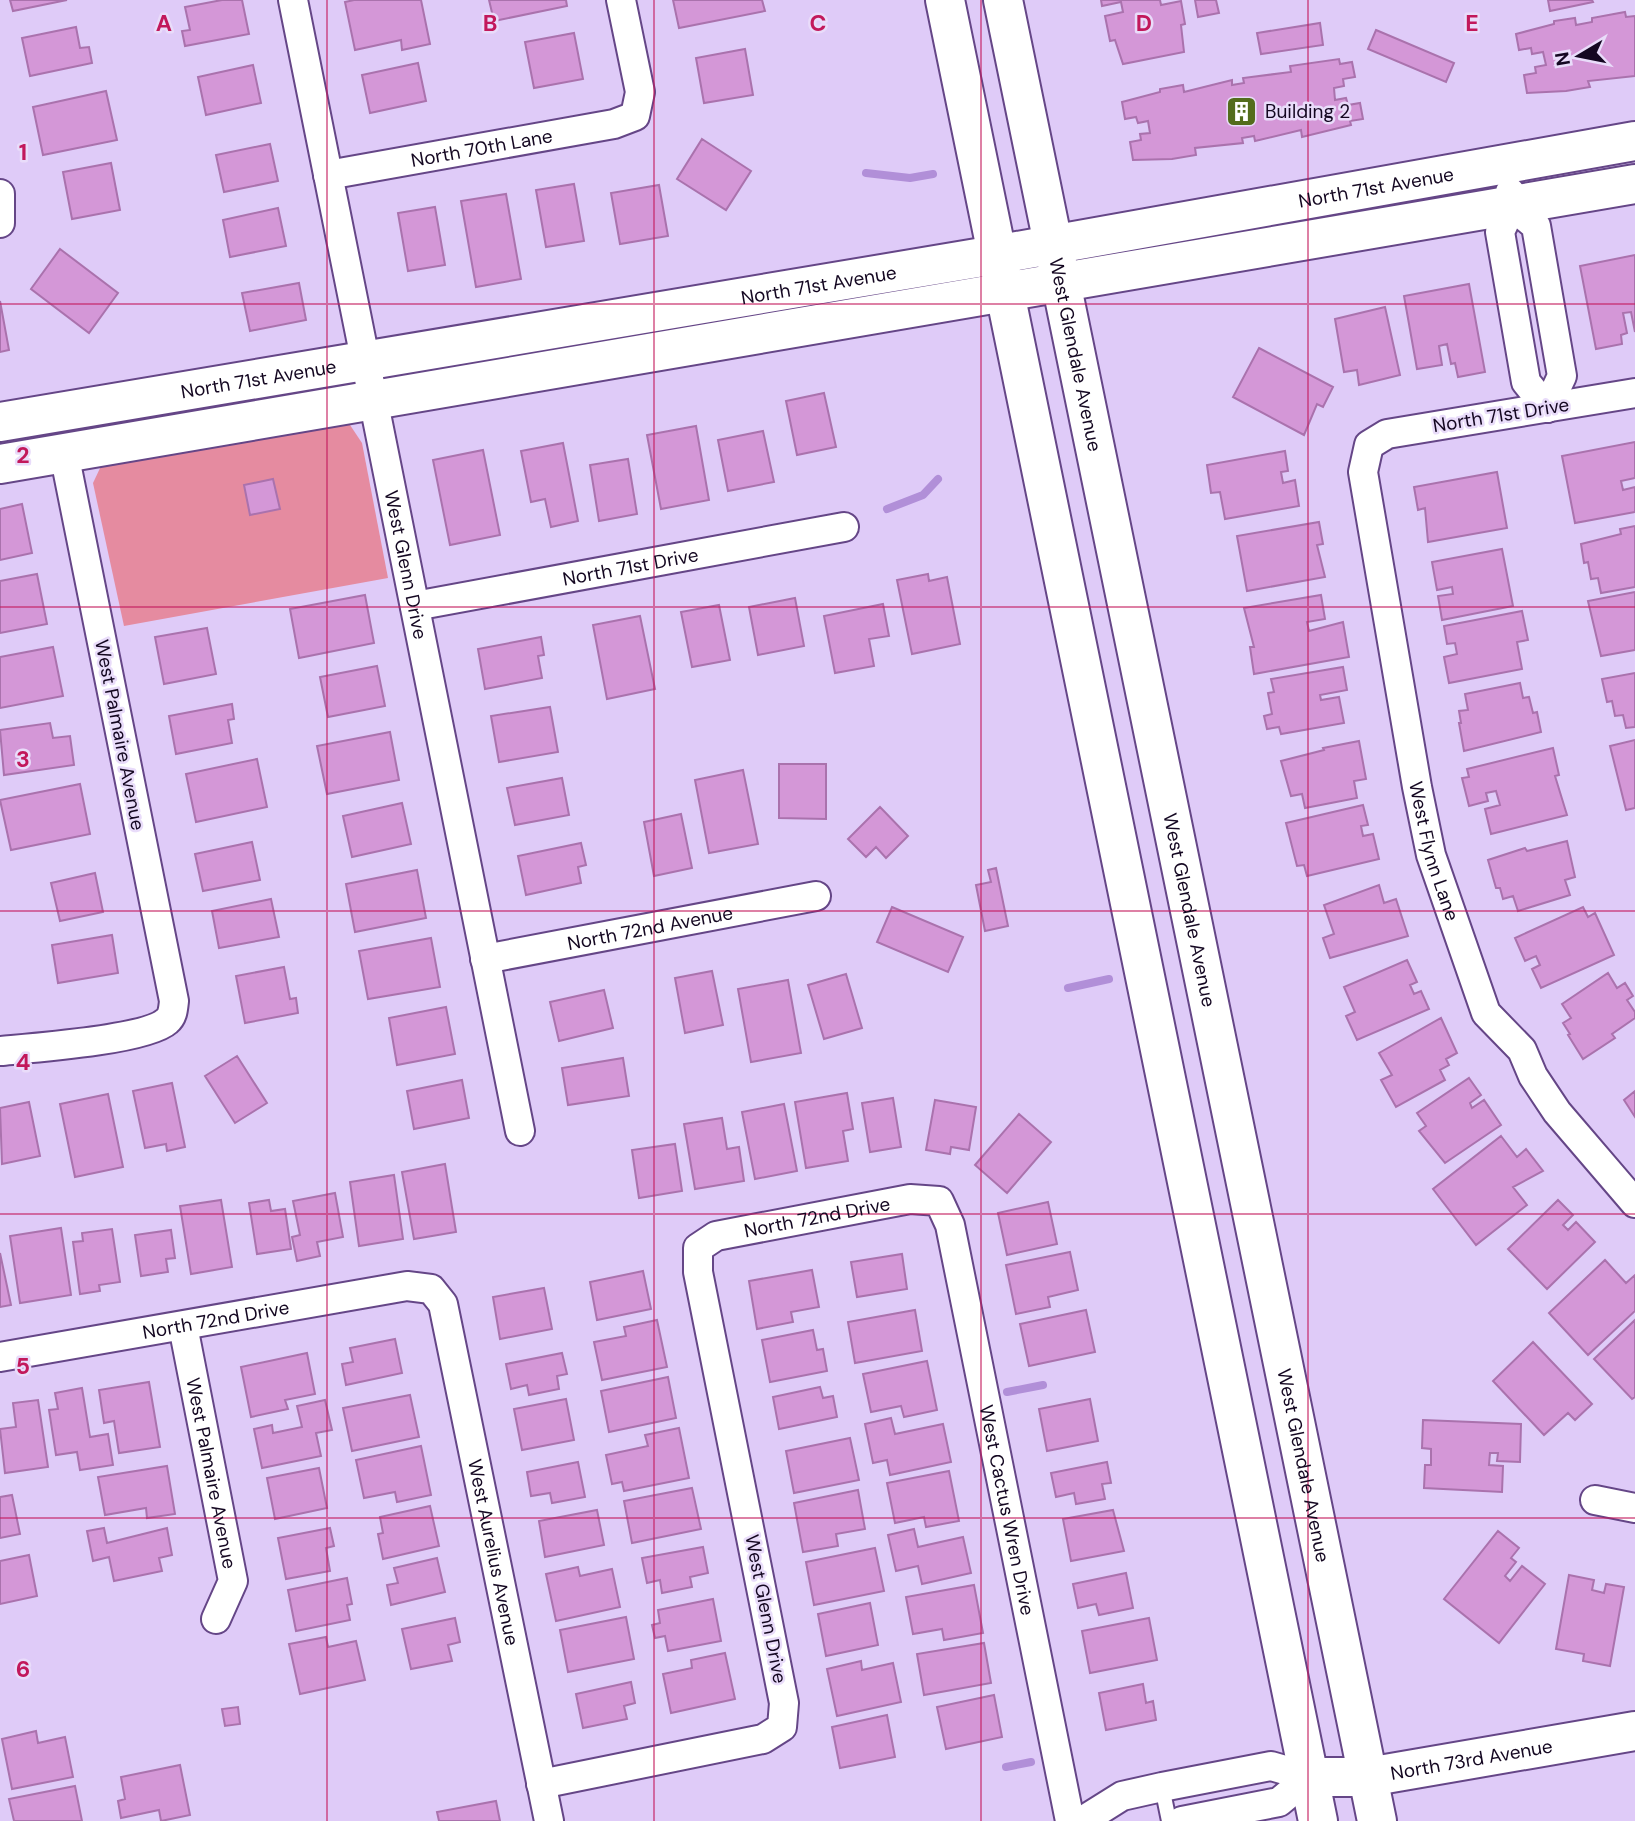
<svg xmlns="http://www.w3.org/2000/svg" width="1635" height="1821" font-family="'DM Sans',sans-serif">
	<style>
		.green { fill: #e58ba0 }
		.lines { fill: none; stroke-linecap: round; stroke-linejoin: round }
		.stream { stroke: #b18fd8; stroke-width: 8 }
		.building { fill: #d497d7; stroke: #aa72ad; stroke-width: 2 }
		.lane-casing { stroke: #654687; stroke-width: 18 }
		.street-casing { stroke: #654687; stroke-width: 32 }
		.secondary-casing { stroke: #654687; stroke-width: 42 }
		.lane { stroke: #fff; stroke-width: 14 }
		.street { stroke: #fff; stroke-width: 28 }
		.secondary { stroke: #fff; stroke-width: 38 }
		.grid { fill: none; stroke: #c2185b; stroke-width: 2; stroke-opacity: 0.55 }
		.labels { text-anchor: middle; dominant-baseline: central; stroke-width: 5; stroke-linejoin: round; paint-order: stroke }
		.poi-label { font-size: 19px; fill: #140721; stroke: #e9dcfa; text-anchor: start }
		.street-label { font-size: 19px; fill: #140721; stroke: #e9dcfa }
		.grid-label { font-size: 23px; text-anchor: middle; font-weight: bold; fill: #c2185b; stroke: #e9dcfa; stroke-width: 5; stroke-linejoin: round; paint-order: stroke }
	</style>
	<rect width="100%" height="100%" fill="#dfcbf8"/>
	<path class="green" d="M339,422l11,3 12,18 26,135 -264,48 -31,-143 9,-19z"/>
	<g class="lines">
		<path class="stream" d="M866,173l44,5 23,-4
			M887,509l36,-14 15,-16
			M1068,988l41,-9
			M1007,1392l36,-7
			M1006,1767l25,-5"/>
	</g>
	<path class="building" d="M10,0h57l-54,11z
		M222,0h20l7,34 -64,12 -3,-15 8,-1 -5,-23z
		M354,0h67l9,44 -28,6 -1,-10 -46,10 -10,-48z
		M489,0h77l1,6 -73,15z
		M673,0h89l3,11 -86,17z
		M1101,0h59l1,5 20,-4 4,23 -4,1 3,27 -61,12 -8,-24 -5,1 -5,-25 18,-4 -2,-10 -19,4z
		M1195,0h21l3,13 -21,4z
		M1548,0h44l1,2 -43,9z
		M1625,12l1,5 9,-1v60l-47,5 2,6 -24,4 -39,2 -3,-18 12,-2 -1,-6 11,-2 -3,-13 -11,2 -1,-6 -12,2 -3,-16 38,-10v-3l21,-3 1,7 16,-3v-4z
		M1320,23l3,22 -62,9 -4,-21z
		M76,27l4,21 9,-1 3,16 -62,13 -8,-38z
		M1376,30l78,33 -8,19 -78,-33z
		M574,33l9,46 -49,9 -9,-46z
		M745,49l8,46 -49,8 -8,-45z
		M1339,59l1,5 12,-2 3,15 -12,2 1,7 -10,2 1,12 11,-2 2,7 12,-2 3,16 -13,2 1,4 -49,12 -1,-7 -46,11 -1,-5 -12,2 1,5 -48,5 1,7 -24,4 -39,1 -3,-18 11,-2 -1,-6 10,-1 -2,-12 -10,2 -2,-6 -11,2 -3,-17 38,-10v-3l23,-4 1,7 48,-12v5l12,-2 -1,-5 48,-6 -1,-6z
		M418,63l8,38 -56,12 -8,-38z
		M253,65l8,38 -55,12 -8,-38z
		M106,91l11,49 -74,15 -10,-48z
		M702,139l49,32 -25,39 -49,-31z
		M270,144l8,37 -54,11 -8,-37z
		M111,163l9,47 -48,9 -9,-47z
		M574,184l10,57 -38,6 -10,-57z
		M659,185l9,51 -48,8 -9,-51z
		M506,194l15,85 -45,8 -15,-86z
		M435,207l10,58 -37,6 -10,-58z
		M278,208l8,38 -56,11 -7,-37z
		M60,249l58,44 -29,40 -58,-44z
		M1635,255v77l-4,-20 -8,1 4,20 -6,2 1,9 -26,5 -16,-83z
		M299,283l7,37 -56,11 -8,-38z
		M1469,284l16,88 -27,5 -3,-14 -4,1 -4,-20 -8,2 3,19 -25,4 -13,-73z
		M0,301l9,49 -9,2z
		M1385,307l15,68 -41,10 -2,-15 -13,2 -9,-53z
		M1259,348l74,39 -10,20 -6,-3 -13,31 -71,-38z
		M824,393l12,54 -39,8 -11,-54z
		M696,426l13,74 -48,9 -14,-74z
		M763,431l11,51 -46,9 -10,-51z
		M1635,442v36l-14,3 2,9 12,-3v25l-60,11 -13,-67z
		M563,443l15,78 -27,6 -6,-28 -14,3 -10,-51z
		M483,450l17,85 -50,10 -17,-85z
		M1285,451l3,20 -7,1 2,11 12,-3 4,26 -74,13 -5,-27 -9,1 -4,-28z
		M628,459l9,55 -38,7 -9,-56z
		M1497,472l10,56 -79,14 -3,-34 -7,2 -4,-23z
		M273,479l7,30 -30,6 -6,-30z
		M22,504l10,49 -32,7v-51z
		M1319,522l4,22 -6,1 8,32 -78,14 -10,-55z
		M1635,526v61l-34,6 -3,-15 -7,1 -3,-17 -4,1 -3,-19 40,-10 -1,-5z
		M1502,549l11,57 -71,14 -4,-24 15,-2 -1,-7 -15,3 -5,-28z
		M37,574l10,50 -47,9v-52z
		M928,574l1,7 18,-4 13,67 -48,10 -15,-74z
		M1635,592v58l-34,6 -13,-55z
		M365,595l9,48 -75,15 -9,-49z
		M1321,595l4,24 -18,3 2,9 34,-9 6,35 -95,17 -4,-27h4l-10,-39z
		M795,598l9,48 -46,9 -9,-48z
		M883,604l6,32 -20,3 5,27 -39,7 -11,-57z
		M719,605l11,55 -38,7 -11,-55z
		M1522,611l6,29 -11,2 5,27 -73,14 -5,-26 13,-3 -2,-11 -8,1 -3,-18z
		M640,616l15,73 -48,10 -14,-74z
		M207,628l9,46 -52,10 -9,-47z
		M541,637l3,18 -6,1 4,22 -57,11 -7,-40z
		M53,647l10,49 -63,12v-51z
		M377,666l8,40 -57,11 -8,-40z
		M1343,667l4,23 -27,5 1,5 18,-3 5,26 -63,11 -2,-7 -12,2 -3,-13 8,-2 -4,-21 6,-1 -3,-13z
		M1635,673v54l-9,1 -3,-13 -8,1 -3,-15 -5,1 -5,-23z
		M1520,683l3,15 6,-1 4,16 4,-1 4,20 -77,19 -5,-28h2l-2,-12 9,-1 -3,-16z
		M232,704l2,15 -6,1 4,23 -56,11 -7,-38z
		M550,707l8,45 -59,10 -8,-46z
		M50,723l3,15 17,-2 4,29 -70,10 -4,-45z
		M390,732l9,48 -72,14 -10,-48z
		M1635,740v68l-9,2 -16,-64z
		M1359,741l7,38 -12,2 3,17 -52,10 -3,-14 -11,2 -10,-35 43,-11 -1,-2z
		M1553,748l6,27 -4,1 12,39 -76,19 -6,-25 15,-4 -4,-14 -10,2 2,8 -19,5 -7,-28 7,-1 -2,-8z
		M257,759l10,48 -71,15 -10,-48z
		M779,764h47v55l-47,-1z
		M743,770l15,74 -49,9 -14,-73z
		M562,778l7,37 -54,10 -8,-37z
		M80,784l10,50 -79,16 -11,-50z
		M402,803l9,41 -59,13 -9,-41z
		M1363,805l5,20 -7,1 2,10 10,-2 6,25 -72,17 -3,-11 -7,1 -11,-43z
		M880,807l28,29 -22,22 -10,-11 -10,10 -18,-18z
		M681,814l11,54 -38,8 -10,-54z
		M1567,841l8,36 -10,3 5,15 -52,16 -5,-15 -10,3 -3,-11h-4l-8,-28 37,-12 2,3z
		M252,842l8,38 -57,11 -8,-37z
		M581,843l5,22 -8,2 3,16 -55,12 -8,-39z
		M996,868l12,58 -23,5 -9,-46 15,-3 -3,-12z
		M417,870l9,48 -71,14 -9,-48z
		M95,873l8,39 -43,9 -9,-38z
		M1379,885l5,18 12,-4 12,37 -78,22 -7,-20 11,-4 -10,-29z
		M271,899l8,38 -60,11 -7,-37z
		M892,907l71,30 -15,35 -71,-30z
		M1583,907l5,10 7,-4 19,42 -73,33 -9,-19 8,-4 -4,-9 -11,5 -10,-23z
		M112,935l6,38 -60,10 -6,-38z
		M431,938l9,49 -72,12 -9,-48z
		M1407,960l10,22 -7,3 4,9 7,-3 8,18 -72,31 -11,-24 9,-4 -11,-25z
		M284,967l6,32 6,-1 2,15 -53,10 -9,-47z
		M712,971l11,54 -38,8 -10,-55z
		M1608,973l9,15 8,-5 8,13 -6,4 8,12v6l-23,16 3,4 -32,21 -15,-24 2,-1 -7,-11 8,-5 -9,-14z
		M846,974l16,54 -38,11 -16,-54z
		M788,980l13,73 -50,9 -13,-73z
		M604,990l9,38 -54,13 -9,-39z
		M446,1007l9,47 -58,11 -8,-47z
		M1441,1018l16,35 -11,6 3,6 -9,5 5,10 -49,27 -15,-27 11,-5 -13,-22z
		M237,1056l30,47 -32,20 -30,-47z
		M623,1058l6,38 -61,9 -6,-37z
		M1469,1078l12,17 -11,8 2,5 12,-8 17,25 -56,38 -26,-32 7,-5 -9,-13z
		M462,1080l7,38 -55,11 -7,-38z
		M172,1083l13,64 -18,4 -1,-7 -21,4 -12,-57z
		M1635,1091v26l-11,-17z
		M847,1093l6,36 -10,2 5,30 -42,7 -11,-66z
		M108,1094l15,73 -48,10 -15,-73z
		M893,1098l8,49 -31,5 -8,-49z
		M935,1100l41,7 -7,43 -18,-3 -1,7 -24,-4z
		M29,1102l11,54 -38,8 -2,-56z
		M784,1104l13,67 -42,8 -13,-67z
		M1019,1114l32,28 -44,51 -32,-28z
		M722,1118l5,31 12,-2 5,34 -49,8 -11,-65z
		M1501,1136l16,21 9,-8 17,22 -30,16 14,18 -51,40 -43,-56z
		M675,1144l7,47 -43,7 -7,-48z
		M445,1164l11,68 -42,7 -12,-67z
		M394,1175l9,64 -44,7 -9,-64z
		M335,1193l8,44 -26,5 3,14 -23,5 -5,-24 8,-2 -7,-34z
		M221,1200l11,67 -41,7 -11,-68z
		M269,1200l2,11 14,-2 6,40 -34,5 -8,-51z
		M1558,1200l15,15 -10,10 5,5 8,-8 19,20 -48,47 -39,-40z
		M1048,1202l9,42 -50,11 -9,-42z
		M61,1228l10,67 -51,8 -10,-67z
		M112,1229l8,53 -21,3 1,6 -20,3 -7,-52 10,-1 -1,-8z
		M171,1230l4,28 -9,1 2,13 -27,4 -6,-41z
		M1070,1252l8,38 -30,7 2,10 -34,7 -10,-49z
		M0,1253l11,52 -11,2z
		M902,1254l5,35 -50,8 -6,-35z
		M1605,1260l21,23 9,-8v36l-47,44 -39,-42z
		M812,1270l7,37 -28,5 2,10 -36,7 -8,-48z
		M643,1271l8,38 -54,11 -7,-38z
		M544,1288l8,41 -52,10 -7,-42z
		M915,1310l7,41 -67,12 -7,-41z
		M1086,1310l9,42 -66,14 -9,-42z
		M657,1320l10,47 -65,13 -8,-38 32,-6 -2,-9z
		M1635,1320v77l-3,2 -38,-40z
		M813,1330l4,20 6,-1 4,22 -57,11 -8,-42z
		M395,1339l7,34 -56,12 -4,-21 11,-2 -3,-14z
		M1533,1342l59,62 -17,16 -7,-7 -24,22 -51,-54z
		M307,1353l8,41 -30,6 3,9 -37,8 -10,-50z
		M562,1353l5,21 -10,2 2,13 -30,6 -2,-10 -16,4 -5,-25z
		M927,1361l10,49 -33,7 -3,-11 -30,6 -8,-38z
		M668,1377l8,41 -67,14 -8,-41z
		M149,1382l11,65 -41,6 -5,-32 -10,2 -5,-33z
		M820,1387l3,11 10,-2 4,21 -58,12 -6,-32z
		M82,1388l8,49 18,-3 5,31 -33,5 -3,-18 -21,3 -7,-45 9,-1 -3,-16z
		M410,1395l9,42 -67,14 -9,-43z
		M566,1399l8,41 -52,10 -8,-41z
		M1090,1399l8,42 -51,10 -8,-42z
		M38,1400l10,67 -43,6 -5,-44 16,-2 -3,-24z
		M325,1400l7,30 -16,3 5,23 -59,12 -8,-39 18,-4 1,8 29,-6 -5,-21z
		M891,1418l4,16 48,-10 8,38 -61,13 -3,-15 -14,3 -8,-39z
		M1423,1420l98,4 -1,38 -23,-1 1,-8h-8l-1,12 14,1 -1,26 -78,-4 1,-23h6v-16l-9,-1z
		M679,1428l10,50 -65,13 -2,-9 -10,2 -6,-29 42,-9 -3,-11z
		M850,1438l9,42 -65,13 -8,-42z
		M421,1446l10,49 -34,7 -2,-10 -31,6 -8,-38z
		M578,1462l7,35 -33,6 -2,-10 -19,3 -4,-24z
		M1107,1462l4,21 -9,1 3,15 -29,5 -2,-11 -18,4 -5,-24z
		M167,1466l8,48 -28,4 -1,-10 -41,7 -7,-38z
		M319,1468l8,40 -52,11 -8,-41z
		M949,1471l10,50 -33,6 -2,-10 -29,6 -8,-40z
		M692,1488l9,41 -69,14 -8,-42z
		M858,1490l7,39 -29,5 2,12 -35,6 -9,-49z
		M12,1495l8,39 -20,4v-41z
		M430,1506l9,40 -56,13 -5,-25 5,-1 -3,-16z
		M597,1510l7,35 -59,12 -6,-36z
		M1113,1510l11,41 -53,10 -8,-42z
		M104,1528l3,15 60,-15 5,27 -13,3 3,13 -48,10 -5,-24 -16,4 -6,-30z
		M330,1528l4,18 -8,2 4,23 -44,8 -8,-41z
		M914,1529l4,18 45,-10 8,36 -49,11 -4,-18 -22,5 -8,-36z
		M1498,1531l21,17 -8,10 5,4 -11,14 5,5 12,-15 23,18 -46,59 -55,-44z
		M703,1547l5,26 -18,4 2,10 -30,6 -2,-13 -13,3 -5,-25z
		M875,1548l9,43 -70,14 -8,-43z
		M29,1555l8,41 -37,8v-43z
		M437,1558l8,34 -54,13 -4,-20 11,-2 -4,-15z
		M578,1567l2,9 32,-7 8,38 -64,14 -10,-47z
		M1126,1573l7,35 -34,7 -3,-11 -18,4 -5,-24z
		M1569,1575l25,5 -2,10 12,3 2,-9 18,3 -14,79 -27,-5 1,-7 -28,-5z
		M347,1578l5,26 -5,1 3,15 -54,11 -8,-41z
		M974,1585l9,48 -39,7 -2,-11 -29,5 -7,-37z
		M713,1599l8,42 -53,10 -3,-15 -10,2 -3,-13 8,-2 -2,-13z
		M870,1603l8,42 -52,11 -8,-42z
		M626,1617l8,42 -66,13 -8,-42z
		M455,1618l5,24 -12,3 4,16 -41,8 -9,-40z
		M1149,1618l8,42 -67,13 -8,-42z
		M326,1637l2,10 28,-6 9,39 -65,14 -11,-50z
		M984,1643l7,40 -67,12 -7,-41z
		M725,1653l10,46 -64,14 -8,-39 29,-6 -1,-8z
		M861,1661l1,9 31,-7 8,39 -64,14 -10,-47z
		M631,1682l4,21 -11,3 3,13 -44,9 -7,-34z
		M1143,1684l3,19 7,-2 3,19 -50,10 -7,-37z
		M994,1695l8,42 -56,12 -9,-42z
		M238,1707l2,17 -15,2 -3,-17z
		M887,1715l8,42 -55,11 -8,-41z
		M36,1731l2,12 27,-6 8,40 -61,12 -10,-50z
		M180,1765l10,50 -29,6 -2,-11 -38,8 -3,-17 7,-2 -4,-22z
		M75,1786l7,35h-68l-5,-22z
		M496,1801l4,20h-61l-2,-9z"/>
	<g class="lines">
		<defs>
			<path id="lane" d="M1162,1787l7,34"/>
			<g id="street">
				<path id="s1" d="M293,0l227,1131"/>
				<path id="s2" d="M328,175l286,-51 21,-8 5,-24 -19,-92"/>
				<path d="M1510,192l2,14 -12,26 26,150 21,26"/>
				<path d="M0,194v29"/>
				<path d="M1512,206l24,20 26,150 -15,32"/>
				<path id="s3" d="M1635,393l-248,41 -18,11 -6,27 54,315 14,68 55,158 36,37 11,26 24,36 78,91"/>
				<path id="s4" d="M415,606l429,-79"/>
				<path id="s5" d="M485,959l331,-63"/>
				<path d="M0,1051c32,-3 146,-11 167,-30 6,-5 6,-12 7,-20l-110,-548"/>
				<path id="s6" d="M183,1326l50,255 -17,38"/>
				<path id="s7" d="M0,1357l407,-71 24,3 12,15 106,517"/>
				<path d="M1595,1500l40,8"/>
				<path id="s8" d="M541,1784l222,-45 19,-12 2,-24 -86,-431v-24l18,-12 194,-37 29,2 11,24 120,596"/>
				<path d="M1082,1821l40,-25 40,-9 109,-21 38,11"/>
				<path d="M1182,1821l97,-19 30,-25"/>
			</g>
			<g id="secondary">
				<path d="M945,0l373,1821"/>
				<path id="s9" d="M1003,0l374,1821"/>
				<path id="s10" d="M0,422l995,-167 640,-114"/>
				<path d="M0,464l1635,-280"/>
				<path id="s11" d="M1309,1777h59l267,-46"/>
			</g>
		</defs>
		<use href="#lane" class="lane-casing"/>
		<use href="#street" class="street-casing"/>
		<use href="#secondary" class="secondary-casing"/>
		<use href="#lane" class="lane"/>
		<use href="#street" class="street"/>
		<use href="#secondary" class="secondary"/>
	</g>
	<path class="grid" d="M327,0v1821M654,0v1821M981,0v1821M1308,0v1821M0,304h1635M0,607h1635M0,911h1635M0,1214h1635M0,1518h1635"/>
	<defs>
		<symbol id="building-square" viewBox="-11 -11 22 22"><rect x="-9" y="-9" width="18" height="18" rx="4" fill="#536c1c" stroke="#e9dcfa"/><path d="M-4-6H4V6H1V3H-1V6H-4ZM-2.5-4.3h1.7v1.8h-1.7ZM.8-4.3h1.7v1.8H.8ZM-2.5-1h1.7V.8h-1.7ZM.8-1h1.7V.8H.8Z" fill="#fff"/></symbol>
	</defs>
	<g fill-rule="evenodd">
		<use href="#building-square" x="1224" y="94" width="35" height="35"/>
	</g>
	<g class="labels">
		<g class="poi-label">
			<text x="1265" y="111">Building 2</text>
		</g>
		<g class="street-label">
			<text stroke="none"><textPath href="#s2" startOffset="156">North 70th Lane</textPath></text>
			<text stroke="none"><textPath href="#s10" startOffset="1396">North 71st Avenue</textPath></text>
			<text stroke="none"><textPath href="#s10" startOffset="830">North 71st Avenue</textPath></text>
			<text stroke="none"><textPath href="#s9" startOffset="362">West Glendale Avenue</textPath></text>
			<text stroke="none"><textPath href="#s10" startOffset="262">North 71st Avenue</textPath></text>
			<text transform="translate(1501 415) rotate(-9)">North 71st Drive</text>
			<text stroke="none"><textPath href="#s1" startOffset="576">West Glenn Drive</textPath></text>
			<text stroke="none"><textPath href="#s4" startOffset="219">North 71st Drive</textPath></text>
			<text transform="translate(120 735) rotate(79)">West Palmaire Avenue</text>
			<text stroke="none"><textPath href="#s3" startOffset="686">West Flynn Lane</textPath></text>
			<text stroke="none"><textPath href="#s9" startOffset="929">West Glendale Avenue</textPath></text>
			<text stroke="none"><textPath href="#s5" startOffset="168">North 72nd Avenue</textPath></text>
			<text stroke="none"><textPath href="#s8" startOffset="861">North 72nd Drive</textPath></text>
			<text stroke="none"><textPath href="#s7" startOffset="219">North 72nd Drive</textPath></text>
			<text stroke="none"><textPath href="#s9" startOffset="1496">West Glendale Avenue</textPath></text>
			<text stroke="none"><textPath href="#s6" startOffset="150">West Palmaire Avenue</textPath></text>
			<text stroke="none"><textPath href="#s8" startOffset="1302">West Cactus Wren Drive</textPath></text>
			<text stroke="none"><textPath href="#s7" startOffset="710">West Aurelius Avenue</textPath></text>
			<text transform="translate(766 1609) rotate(79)">West Glenn Drive</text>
			<text stroke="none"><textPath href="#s11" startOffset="164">North 73rd Avenue</textPath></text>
		</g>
	</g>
	<g class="grid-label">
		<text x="164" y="31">A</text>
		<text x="490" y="31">B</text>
		<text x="818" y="31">C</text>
		<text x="1144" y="31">D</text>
		<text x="1472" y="31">E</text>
		<text x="23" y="160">1</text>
		<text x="23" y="463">2</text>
		<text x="23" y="767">3</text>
		<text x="23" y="1070">4</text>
		<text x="23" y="1374">5</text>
		<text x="23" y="1677">6</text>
	</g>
	<g transform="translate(1579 56) rotate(260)" stroke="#e9dcfa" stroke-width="5" paint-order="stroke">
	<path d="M0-5L12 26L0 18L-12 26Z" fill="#140721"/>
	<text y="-10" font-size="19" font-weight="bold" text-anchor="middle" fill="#140721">N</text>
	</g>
</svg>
